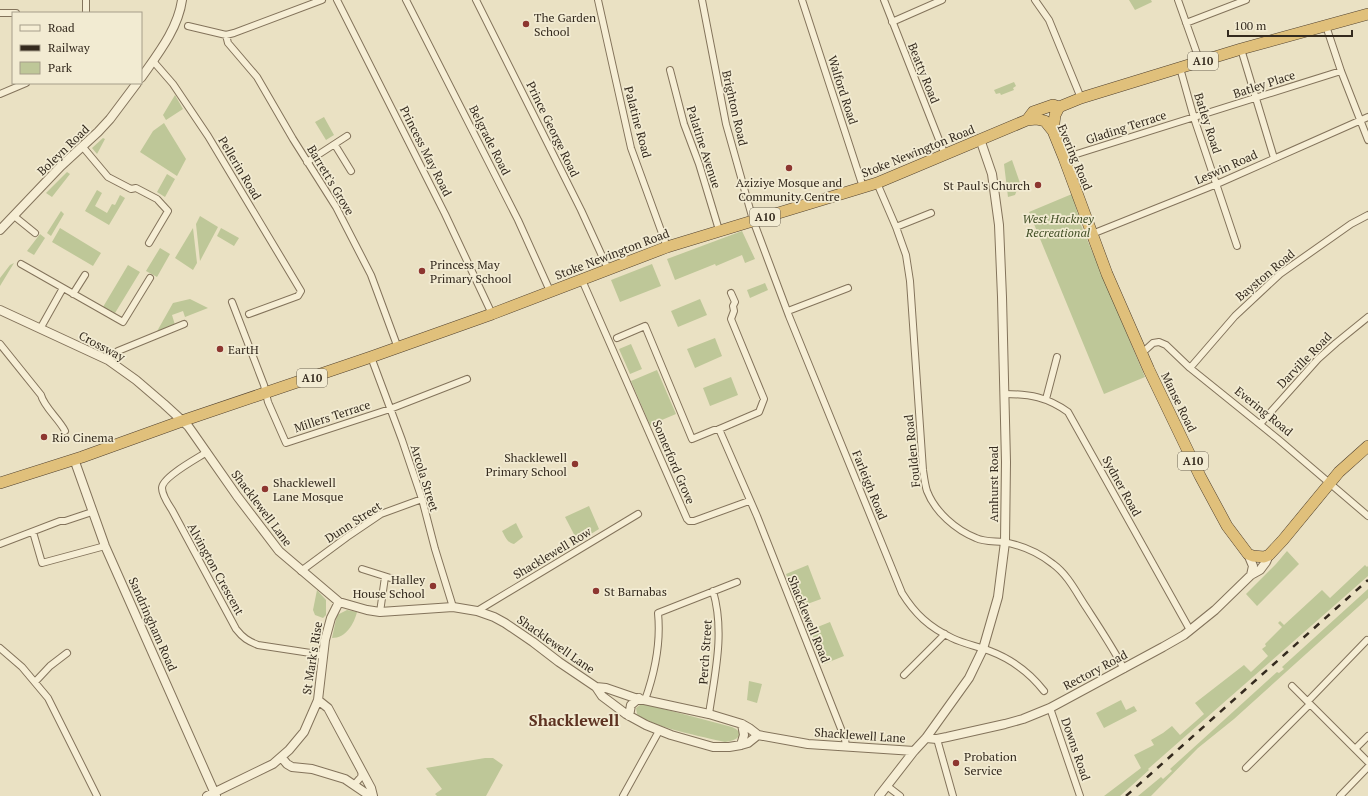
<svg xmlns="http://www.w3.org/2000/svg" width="1368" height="796" font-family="'PT Serif',serif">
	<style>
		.green { fill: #bec798 }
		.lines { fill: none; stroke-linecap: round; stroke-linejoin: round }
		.minor-casing { stroke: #83735b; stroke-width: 8 }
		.tertiary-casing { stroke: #83735b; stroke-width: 10 }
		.trunk-casing { stroke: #51412f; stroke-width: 12 }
		.minor { stroke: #f6eed5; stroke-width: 6 }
		.tertiary { stroke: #f6eed5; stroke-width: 8 }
		.trunk { stroke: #e0c07b; stroke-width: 11 }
		.rail { stroke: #342a1e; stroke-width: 2.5; stroke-dasharray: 7 7; stroke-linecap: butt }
		.poi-dot { fill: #8d3630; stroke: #f2ebd2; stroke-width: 1.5 }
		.labels { text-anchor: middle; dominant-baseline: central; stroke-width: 3.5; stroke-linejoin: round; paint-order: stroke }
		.shield { fill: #f2ebd2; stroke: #6d6454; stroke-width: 1 }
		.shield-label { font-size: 11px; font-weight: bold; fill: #342a1e }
		.poi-label { font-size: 12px; fill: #342a1e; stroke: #f2ebd2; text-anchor: start }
		.street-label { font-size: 12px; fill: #342a1e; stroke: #f2ebd2 }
		.park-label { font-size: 12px; font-style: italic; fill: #424f26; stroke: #f2ebd2 }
		.district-label { font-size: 16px; font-weight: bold; fill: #5d3221; stroke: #f2ebd2 }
	</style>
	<rect width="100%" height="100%" fill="#eae1c3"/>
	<path class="green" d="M1129,0h22l1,2 -17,8z
		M1014,82l2,4 -3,2 1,2 -13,5 -1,-2 -4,1 -2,-4z
		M175,95l8,14 -17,11 -3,-5z
		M324,117l10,18 -8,5 -11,-18z
		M164,123l22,36 -9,17 -37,-24 13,-21z
		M103,138l2,1 -8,15 -5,-6z
		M1012,160l8,23 -5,12 -7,2 -4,-33z
		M67,172l3,2 -18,23 -6,-4z
		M167,174l8,5 -10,18 -8,-5z
		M97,190l5,3 -7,13 12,7 5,-9 3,1 5,-10 5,3 -16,27 -24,-14z
		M1072,194l9,31 64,152 -41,17 -75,-182z
		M61,211l3,3 -13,22 -4,-3z
		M200,216l18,11 -18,34 -4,-37z
		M60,228l41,25 -8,13 -41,-24z
		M193,228l4,35 -4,7 -18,-12z
		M221,228l18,10 -5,8 -17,-10z
		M742,231l13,28 -10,4 -3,-8 -26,11 -1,-2 -40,16 -8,-21z
		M40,234l5,4 -11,17 -7,-4z
		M160,248l10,6 -13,23 -11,-6z
		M14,263l-14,23v-8l10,-13z
		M652,264l9,22 -41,16 -9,-22z
		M128,265l12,7 -25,41 -12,-6z
		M765,283l3,7 -18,8 -3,-8z
		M190,299l18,9 -23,9 -2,-6 -11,4 3,10 -19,8 17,-30z
		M700,299l7,16 -29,12 -7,-16z
		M715,338l7,18 -27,12 -8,-19z
		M631,344l11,25 -12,5 -11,-25z
		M657,370l19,44 -26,11 -19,-44z
		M731,377l7,18 -28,11 -7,-18z
		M589,506l10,23 -21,13 -13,-25z
		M516,523l7,14 -9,7c-7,-1 -9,-8 -12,-13z
		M1287,551l12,13 -42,42 -11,-12 30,-30z
		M808,565l13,34 -22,8 -13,-33z
		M1365,565l2,2 1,-1v10l-220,193 1,1 -29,26h-16l37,-28 -7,-13 20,-10 -3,-5 12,-7 9,-7 8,9 24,-21 -9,-11 49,-38 7,7 17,-16 -6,-7 4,-3 -1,-2 17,-17 -4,-4 2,-2 4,4 38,-35 8,8z
		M1368,589v9l-134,121 -36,29 -47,48h-13l23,-19 2,2 9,-8 -2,-2 107,-97 2,1 5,-4 -2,-2z
		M317,590l9,10v15l-3,3 -8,-3 -2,-5z
		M347,610l10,2c-3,12 -11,26 -25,26l5,-23z
		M830,622l14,34 -20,8 -14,-34z
		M749,681l13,3 -5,19 -10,-3z
		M1121,700l5,10 8,-4 3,5 -33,17 -8,-15z
		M645,704l87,23c16,7 4,14 -7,15 -21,-5 -74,-15 -88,-28l-1,-6 4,-3z
		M485,758h8l10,7 -17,31h-49l-2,-2 7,-5 -16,-21z"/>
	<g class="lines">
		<defs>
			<path id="minor" d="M337,0l108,214 47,100
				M406,0l112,220 32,71
				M476,0l105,210 27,59
				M598,0l33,148 36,99
				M702,0l24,124 27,96 36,96 113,277c13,21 27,34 50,45 12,6 25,8 38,13 21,8 40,22 54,40
				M802,0l61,187
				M884,0l61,155
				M1035,0l14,20 32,78
				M1178,0l22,62
				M0,13h16
				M86,13v-13
				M892,22l50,-22
				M1186,23l60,-23
				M188,26l38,9 8,-2 88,-33
				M1326,26l15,45 27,69
				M226,35l2,8 29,34 36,62 43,68 35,68 27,73
				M1241,49l33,109
				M153,61l20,23 35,52 93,155 -3,5 -49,18
				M1180,68l14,50 43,128
				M670,70l14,54 15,40 20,66
				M0,94l26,-11
				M335,145l16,26
				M82,146l26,31 23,12 5,-1 21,11 11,12 -19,32
				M1064,158l277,-87
				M307,162l40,-26
				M877,183l19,44 10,28 4,26 13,189c1,7 2,15 4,21 8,21 29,39 49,47 8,4 19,3 27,4 18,3 36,11 50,22 15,11 23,28 33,43 13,20 27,41 38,62
				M14,216l21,17
				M896,227l35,-14
				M1092,234l125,-50 151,-67
				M21,264l102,58 27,-44
				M582,280l105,239 2,2h5l55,-20
				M73,294l12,-19
				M232,302l32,83 4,17 18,41 104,-34 77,-30
				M788,311l60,-23
				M40,329l23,-41
				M617,338l28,-12 47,113 22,-9h3l42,-18 5,-13 -33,-80 3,-8 -1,-5 2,-4 -4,-9
				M0,344l41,51c3,12 18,24 24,36
				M1142,353l11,-10 6,-1 7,3 24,23 88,71 90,77
				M371,357l31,83 20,59 13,50 18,58
				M108,360l10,-9 66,-27
				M1190,368l45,-52 45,-42 71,-50 17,-9
				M1005,394c25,0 42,3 63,18l122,218
				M1046,399l11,-42
				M1260,424l58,-65 18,-16 32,-26
				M719,429l38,87 88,223 1,8
				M207,452c-9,6 -45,25 -45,36 0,7 6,16 10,22l64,119c7,9 12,12 22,16l59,9 6,3
				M33,532l9,31 63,-17
				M0,544l60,-23h5l27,-9
				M362,569l38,12
				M301,571l46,-34 34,-23 41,-15
				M477,611l161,-97
				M380,612l5,-35
				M0,648l22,19 26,31 49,98
				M904,675l41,-41
				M35,682l15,-16 17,-13
				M1292,686l76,76
				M645,700c10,-28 16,-57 13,-87l79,-31
				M1308,701l59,-61
				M1050,708l30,88
				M709,714c6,-41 16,-82 4,-123
				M937,739l16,57
				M1355,749l13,-13
				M1246,768l64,-64
				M354,785l7,-8 1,-5
				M887,786l13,10
				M623,796l36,-65
				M1340,796l28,-29"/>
			<path id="tertiary" d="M141,78c16,-23 37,-49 41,-78
				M0,230l61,-64 37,-34 12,-13 27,-36
				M0,310l108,50 28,20 28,24 24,22 5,7 44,63 42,55 60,51 28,8 13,2 73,-5 24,4 17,6 11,6 28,19 26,20 37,25 6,9 24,18 20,11 25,10 42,12h16l12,-2 7,-2 10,-8
				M74,459l31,87 111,250
				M1248,554l5,12 -2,9
				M596,687l10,1 29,10 74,16 33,10 7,4 9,7 50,9 106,7
				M318,700l10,8 43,80 2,8
				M629,716l2,-11 8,-7
				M926,738l11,1 10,-2 58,-13 18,-5 27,-11 113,-61 21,-12 31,-25 36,-35 9,-5 6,-8 3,-7
				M741,745l3,-10 -2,-11
				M282,758l5,6 5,3 20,2 33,10 25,17
				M207,796l66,-32 16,-14 15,-18 14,-32 7,-60 6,-22 8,-16
				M879,796l35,-45 12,-13 43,-60 14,-29 15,-52 7,-55 1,-80 -4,-165 -3,-72 -7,-51 -12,-35"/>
			<path id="trunk" d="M1027,120l9,-1 9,2 8,10 11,27 43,116 42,96 51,106 27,50 21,28 5,2 11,1 5,-2 14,-15 56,-68 29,-26
				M1053,131l2,-16 4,-8
				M0,483l82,-26 100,-36 189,-64 121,-43 175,-67 210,-64 150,-63 6,-8 20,-7 6,2 22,-9 160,-49 127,-35"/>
		</defs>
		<use href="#minor" class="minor-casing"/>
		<use href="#tertiary" class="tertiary-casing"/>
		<use href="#trunk" class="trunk-casing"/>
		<use href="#minor" class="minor"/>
		<use href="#tertiary" class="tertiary"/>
		<use href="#trunk" class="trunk"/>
		<path class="rail" d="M1126,796l242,-216"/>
	</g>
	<g class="poi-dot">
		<circle cx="526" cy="24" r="4"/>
		<circle cx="789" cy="168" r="4"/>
		<circle cx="1038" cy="185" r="4"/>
		<circle cx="422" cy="271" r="4"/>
		<circle cx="220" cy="349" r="4"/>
		<circle cx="44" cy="437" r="4"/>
		<circle cx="575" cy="464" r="4"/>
		<circle cx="265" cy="489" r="4"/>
		<circle cx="433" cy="586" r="4"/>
		<circle cx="596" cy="591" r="4"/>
		<circle cx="956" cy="763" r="4"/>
	</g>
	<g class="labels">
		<g class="shield">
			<rect x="1188" y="52" width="30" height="18" rx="3"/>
			<rect x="750" y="208" width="30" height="18" rx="3"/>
			<rect x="297" y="369" width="30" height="18" rx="3"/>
			<rect x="1178" y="452" width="30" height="18" rx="3"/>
		</g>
		<g class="shield-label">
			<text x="1203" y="61">A10</text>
			<text x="765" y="217">A10</text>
			<text x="312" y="378">A10</text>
			<text x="1193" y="461">A10</text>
		</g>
		<g class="poi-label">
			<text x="534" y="17">The Garden<tspan x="534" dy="14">School</tspan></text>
			<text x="789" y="182" text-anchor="middle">Aziziye Mosque and<tspan x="789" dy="14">Community Centre</tspan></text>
			<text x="1030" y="185" text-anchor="end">St Paul's Church</text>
			<text x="430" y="264">Princess May<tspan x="430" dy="14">Primary School</tspan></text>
			<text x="228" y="349">EartH</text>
			<text x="52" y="437">Rio Cinema</text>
			<text x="567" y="457" text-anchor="end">Shacklewell<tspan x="567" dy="14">Primary School</tspan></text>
			<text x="273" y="482">Shacklewell<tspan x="273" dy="14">Lane Mosque</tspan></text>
			<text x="425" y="579" text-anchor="end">Halley<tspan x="425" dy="14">House School</tspan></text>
			<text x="604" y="591">St Barnabas</text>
			<text x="964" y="756">Probation<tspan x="964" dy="14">Service</tspan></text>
		</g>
		<g class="street-label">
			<text transform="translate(924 73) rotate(68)">Beatty Road</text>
			<text transform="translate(1264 84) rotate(-18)">Batley Place</text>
			<text transform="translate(843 90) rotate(72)">Walford Road</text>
			<text transform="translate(735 108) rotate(77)">Brighton Road</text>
			<text transform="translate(638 122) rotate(75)">Palatine Road</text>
			<text transform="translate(1208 123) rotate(72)">Batley Road</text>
			<text transform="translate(1126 127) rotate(-18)">Glading Terrace</text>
			<text transform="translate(553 129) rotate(64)">Prince George Road</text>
			<text transform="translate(490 140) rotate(63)">Belgrade Road</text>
			<text transform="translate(704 147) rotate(72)">Palatine Avenue</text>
			<text transform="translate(63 150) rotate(-44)">Boleyn Road</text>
			<text transform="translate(426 151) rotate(63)">Princess May Road</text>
			<text transform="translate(918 151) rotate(-22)">Stoke Newington Road</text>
			<text transform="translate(1075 157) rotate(67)">Evering Road</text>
			<text transform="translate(1226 167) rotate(-24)">Leswin Road</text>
			<text transform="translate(240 168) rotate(59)">Pellerin Road</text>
			<text transform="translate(331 180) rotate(59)">Barrett's Grove</text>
			<text transform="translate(612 254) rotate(-21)">Stoke Newington Road</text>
			<text transform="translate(1265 275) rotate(-40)">Bayston Road</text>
			<text transform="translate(102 346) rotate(28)">Crossway</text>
			<text transform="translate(1304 360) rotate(-46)">Darville Road</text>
			<text transform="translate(1179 402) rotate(64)">Manse Road</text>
			<text transform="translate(1264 411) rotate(39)">Evering Road</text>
			<text transform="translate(332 416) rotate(-18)">Millers Terrace</text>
			<text transform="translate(912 451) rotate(-96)">Foulden Road</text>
			<text transform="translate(674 462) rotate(67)">Somerford Grove</text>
			<text transform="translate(425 478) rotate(73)">Arcola Street</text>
			<text transform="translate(993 484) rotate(-90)">Amhurst Road</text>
			<text transform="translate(870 485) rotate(68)">Farleigh Road</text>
			<text transform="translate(1122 486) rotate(61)">Sydner Road</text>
			<text transform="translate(262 508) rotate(53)">Shacklewell Lane</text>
			<text transform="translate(353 522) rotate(-33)">Dunn Street</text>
			<text transform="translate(552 553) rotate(-31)">Shacklewell Row</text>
			<text transform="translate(216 569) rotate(61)">Alvington Crescent</text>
			<text transform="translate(809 619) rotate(68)">Shacklewell Road</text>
			<text transform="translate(153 624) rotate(66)">Sandringham Road</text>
			<text transform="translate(556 644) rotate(35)">Shacklewell Lane</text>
			<text transform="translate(705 652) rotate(-86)">Perch Street</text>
			<text transform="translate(312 658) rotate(-81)">St Mark's Rise</text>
			<text transform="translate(1095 670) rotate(-28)">Rectory Road</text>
			<text transform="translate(860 735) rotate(4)">Shacklewell Lane</text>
			<text transform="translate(1076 749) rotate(71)">Downs Road</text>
		</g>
		<g class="park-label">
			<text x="1058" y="218">West Hackney<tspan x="1058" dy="14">Recreational</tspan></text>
		</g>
		<g class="district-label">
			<text x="574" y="720">Shacklewell</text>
		</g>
	</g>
	<rect x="12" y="12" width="130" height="72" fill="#f2ebd2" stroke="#a69e8a"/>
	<rect x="20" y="25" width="20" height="6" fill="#f6eed5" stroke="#a69e8a"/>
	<text x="48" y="32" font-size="12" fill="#342a1e">Road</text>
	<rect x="20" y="45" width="20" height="6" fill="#342a1e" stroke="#a69e8a"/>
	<text x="48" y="52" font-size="12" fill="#342a1e">Railway</text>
	<rect x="20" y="62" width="20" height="12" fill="#bec798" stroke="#a69e8a"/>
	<text x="48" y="72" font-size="12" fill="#342a1e">Park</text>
	<path d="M1228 30v6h124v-6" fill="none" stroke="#342a1e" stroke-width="2"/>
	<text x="1234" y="30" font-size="12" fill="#342a1e" stroke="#f2ebd2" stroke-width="3" paint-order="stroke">100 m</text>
</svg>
